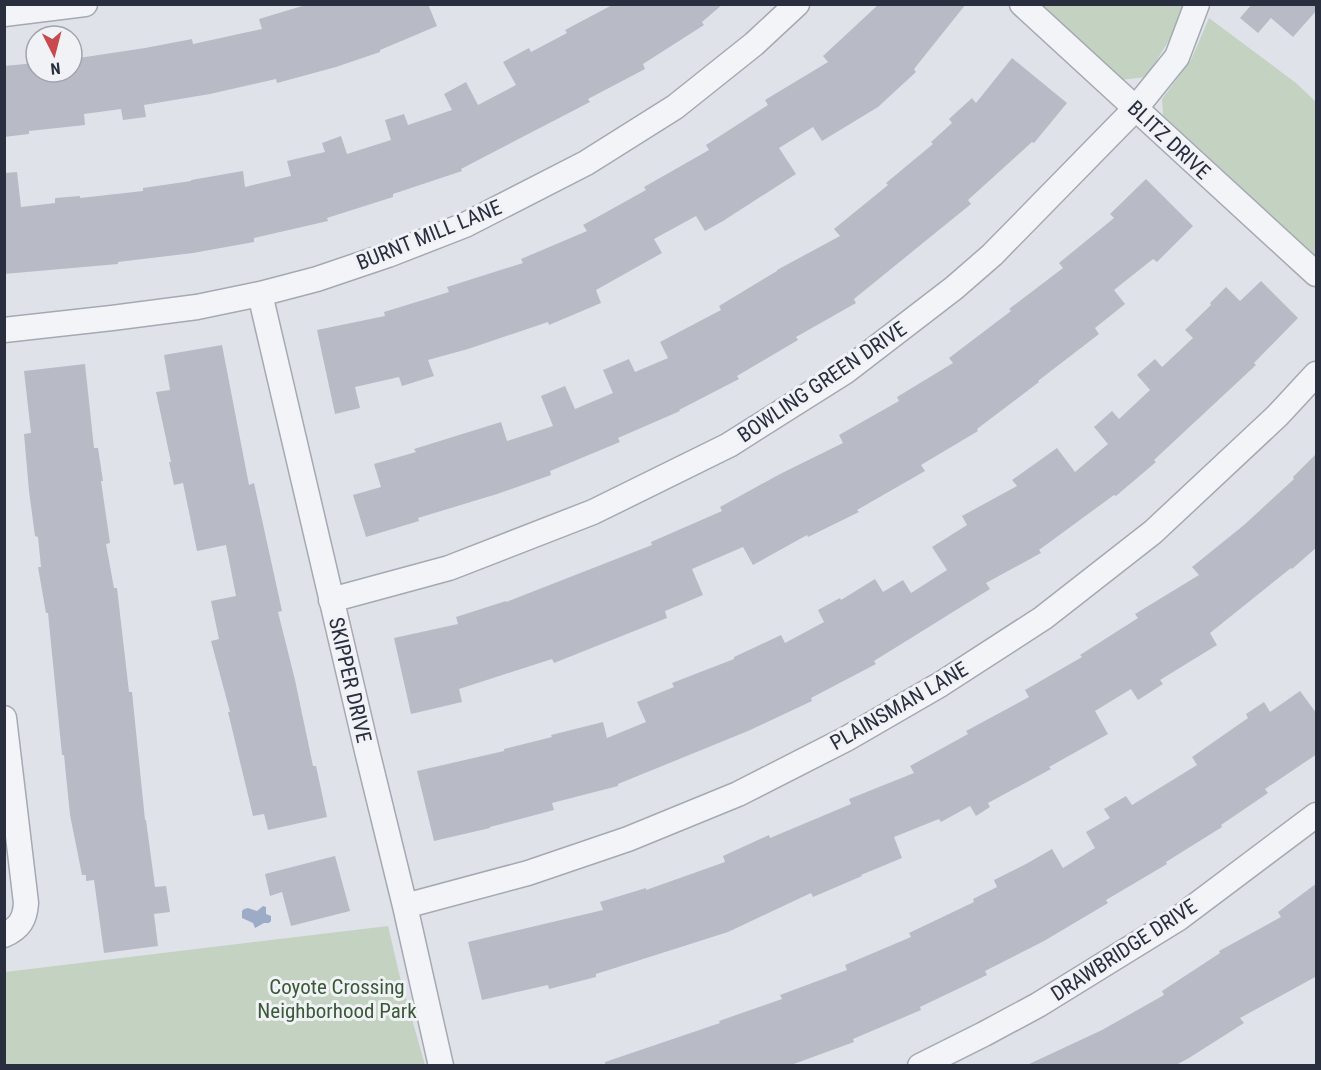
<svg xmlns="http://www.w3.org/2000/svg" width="1321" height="1070" font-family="'Roboto Condensed',sans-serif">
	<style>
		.green { fill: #c4d2c2 }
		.water { fill: #9cacc7 }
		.building { fill: #b8bbc5 }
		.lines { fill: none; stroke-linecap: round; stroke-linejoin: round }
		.minor-casing { stroke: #a5a9b3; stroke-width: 27 }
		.minor { stroke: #f3f4f7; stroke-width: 24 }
		.labels { text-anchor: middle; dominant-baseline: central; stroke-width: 6; stroke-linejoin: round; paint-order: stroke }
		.street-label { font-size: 21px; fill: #292f3f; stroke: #f0f2f6 }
		.park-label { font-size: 21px; fill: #3a5a37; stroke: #f0f2f6 }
	</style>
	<rect width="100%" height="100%" fill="#e0e2e9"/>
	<path class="green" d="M1043,5h141l-9,26 -29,46 -25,3z
		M1209,18l87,65 20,19v155l-153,-142 -1,-16 29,-39z
		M388,926l12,51 25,88h-420v-93z"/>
	<path class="water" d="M263,906l3,1v7l5,2v5l-2,2h-5l-9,5 -2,-5 -11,-5v-7l2,-2 4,-1 9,3z"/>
	<path class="building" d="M309,4h119l9,22 -57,24v2l-44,15 -59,16 -1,-4 -66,15 -66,11 2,12 -23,3 -2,-11 -37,5 1,11 -56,6v3l-25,3v-71l32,-3v9h36v-13l73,-11 47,-9 1,5 69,-15 -3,-10z
		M614,4h109l-21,18 2,3 -61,39 2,5 -57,30 2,3 -129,67 1,2 -69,23v3l-66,21 1,3 -74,17v4l-61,11 -75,9v2l-114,10v-101l13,-1 4,35 34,-4v-5l25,-2v2l63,-7v-3l48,-7v-1l52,-9 2,16 46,-11 -4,-15 38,-9 -3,-9 19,-7 6,18 44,-14 -6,-20 19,-6 4,11 44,-15 -8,-16 22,-12 12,23 38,-20 -13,-23 26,-14 2,4 36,-19 -2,-3z
		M879,4h87l-52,65 2,3 -38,35 -56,34 -9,-14 -34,21 17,26 -73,47 -18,10 -9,-15 -42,23 8,14 -66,37 5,13 -52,22 -1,-3 -80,27 -40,11 6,16 -32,10 -3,-9 -44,10 5,21 -25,6 -18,-84 68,-14 -1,-4 65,-20 -2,-5 76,-24 -2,-4 66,-28 -4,-6 63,-35 -2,-3 65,-37 -3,-5 62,-40 -3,-5 63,-38 -5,-6z
		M1252,4h65v6l-24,27 -22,-19 -13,15 -18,-15z
		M1012,58l55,45 -33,40 -2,-1 -64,58 3,4 -117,95 2,4 -60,34 2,3 -61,36 2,3 -60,31 1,1 -62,27 2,4 -70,29 1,4 -54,19 -79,24 1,3 -53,16 -13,-42 28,-8 -7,-23 42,-12 -2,-3 87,-27 6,19 46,-15 -12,-30 24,-10 10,23 38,-16 -10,-23 26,-11 6,13 33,-14 -8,-16 61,-32 -2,-4 58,-35v-1l63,-34 -6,-7 54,-44 -2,-2 47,-39 -2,-2 21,-19 -3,-4 23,-21 4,5z
		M1146,179l47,47 -36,36 -4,-3 -39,31 11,14 -30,24 4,6 -61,47 1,1 -62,47 1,2 -57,34 4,6 -68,39 2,2 -51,25 -1,-2 -54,30 -10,-18 -51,22 11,26 -38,16 2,7 -113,45 -2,-4 -93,30 3,13 -51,12 -17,-76 64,-14 -2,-7 50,-16v1l146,-57 -1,-3 71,-31 -2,-4 60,-33 63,-31 -4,-8 60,-34 -2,-4 56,-34 -4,-5 62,-47 -2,-2 54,-41 -4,-5 55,-45 -4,-4z
		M1261,281l37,37 -44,45 2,2 -102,95 2,2 -40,34 -2,-1 -75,55 2,3 -55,30 4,6 -116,72 2,3 -65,34 1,3 -64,30 -130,53v2l-66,17 2,7 -64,17v1l-56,13 -17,-70 87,-20v-2l48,-12 -1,-2 52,-13 4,16 39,-16 -9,-20 37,-15 -2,-4 62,-24v-2l47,-22 4,8 39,-21 -6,-12 22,-12 1,2 34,-21 8,13 20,-12 8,13 36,-23 -15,-23 35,-22 -5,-9 55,-30 -5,-6 45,-32 18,24 33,-28 -14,-17 18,-16 7,8 31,-29 -13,-15 18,-16 7,8 31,-29 -8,-8 26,-25 -1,-2 16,-16 14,14z
		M222,345l27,140 5,-2 28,128 -4,1 17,68 18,86h3l11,51 -59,13 -4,-16 -11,2 -25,-104h2l-19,-71 8,-2 -8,-38 25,-5 -10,-51 -29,6 -14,-68 -9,2 -5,-23h2l-15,-70 14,-2 -6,-35z
		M85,364l9,84h4l5,33h-2l9,62 -4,1 8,44h3l12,104h3l13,128h1l9,67 11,-1 4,26 -16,2 4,32 -54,7 -10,-73 -8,1v-6h-4l-12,-60 -6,-60h-2l-14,-142h-2l-8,-46h3l-3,-30 -3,-1 -6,-45 -5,-57 7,-1 -7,-62z
		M1317,453v94l-25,22 -1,-1 -81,65 7,12 -57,35 3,4 -25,16 -7,-11 -36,22 13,23 -59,33 2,2 -63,34 2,4 -14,9 -6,-10 -29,16 -2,-3 -45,18 8,21 -41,17 1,1 -49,21 -2,-4 -83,39 -132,42v3l-47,12 -1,-4 -66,15 -14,-58 135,-32 -3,-8 46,-14v2l79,-28 -2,-6 46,-21 1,3 81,-34 -2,-5 65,-26 -4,-7 58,-32 -2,-3 63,-34 -4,-7 57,-33 -2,-2 58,-37 -3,-4 64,-39 -7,-8 52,-42 50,-46 -1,-2z
		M1300,691l17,23v40l-52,35 3,4 -47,32 1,2 -56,35 1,2 -61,36 2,3 -64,38 -59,30 2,4 -67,32 1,3 -68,29 1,3 -63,23h-186v-3l115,-39 -1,-2 63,-22 -2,-4 67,-25 -2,-5 66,-28 -2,-4 65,-31 -1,-3 24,-12 -3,-7 32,-16 26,-15 11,19 32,-20 -9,-16 24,-14 -6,-9 22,-13 6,9 65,-40 -5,-8 56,-39 -2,-4 18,-12 6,10z
		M335,856l15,55 -59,15 -9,-34 -12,4 -5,-22z
		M1317,883v93l-77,42 4,5 -55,35 -13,7h-149l75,-35 62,-35 -2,-4 58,-38 -1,-2 62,-34 -3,-5z"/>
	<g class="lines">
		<defs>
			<path id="minor" d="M1022,4l294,270
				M4,14l81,-10
				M260,294l107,457 38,155 36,160
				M4,330l108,-12 85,-11 63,-13 57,-15 71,-24 77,-30 121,-62 89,-56 79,-63 43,-40
				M331,600l118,-32 144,-56 136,-67 117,-74 108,-83 38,-33 143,-146 42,-52 20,-53
				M4,718l22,185c-1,16 -6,25 -22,32
				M405,906l123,-33 100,-34 110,-45 108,-55 95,-55 102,-66 110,-86 124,-116 39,-42
				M920,1066l64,-32 54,-29 141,-87 137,-103"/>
		</defs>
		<use href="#minor" class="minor-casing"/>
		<use href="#minor" class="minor"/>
	</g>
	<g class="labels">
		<g class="street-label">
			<text transform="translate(1169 140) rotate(43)">BLITZ DRIVE</text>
			<text transform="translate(429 235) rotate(-22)">BURNT MILL LANE</text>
			<text transform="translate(822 382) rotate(-34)">BOWLING GREEN DRIVE</text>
			<text transform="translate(350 680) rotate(77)">SKIPPER DRIVE</text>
			<text transform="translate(899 706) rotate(-30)">PLAINSMAN LANE</text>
			<text transform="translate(1124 950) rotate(-33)">DRAWBRIDGE DRIVE</text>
		</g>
		<g class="park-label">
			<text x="337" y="987">Coyote Crossing<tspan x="337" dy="24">Neighborhood Park</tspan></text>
		</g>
	</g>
	<rect width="1321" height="1070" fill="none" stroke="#292f3f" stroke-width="12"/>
	<g transform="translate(54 54) rotate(174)"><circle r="28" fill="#f0f2f6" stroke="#a0a4ad" stroke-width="1.5"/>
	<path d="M0-4.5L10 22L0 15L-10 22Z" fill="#c94a4e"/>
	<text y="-9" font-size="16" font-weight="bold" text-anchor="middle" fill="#292f3f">N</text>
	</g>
</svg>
